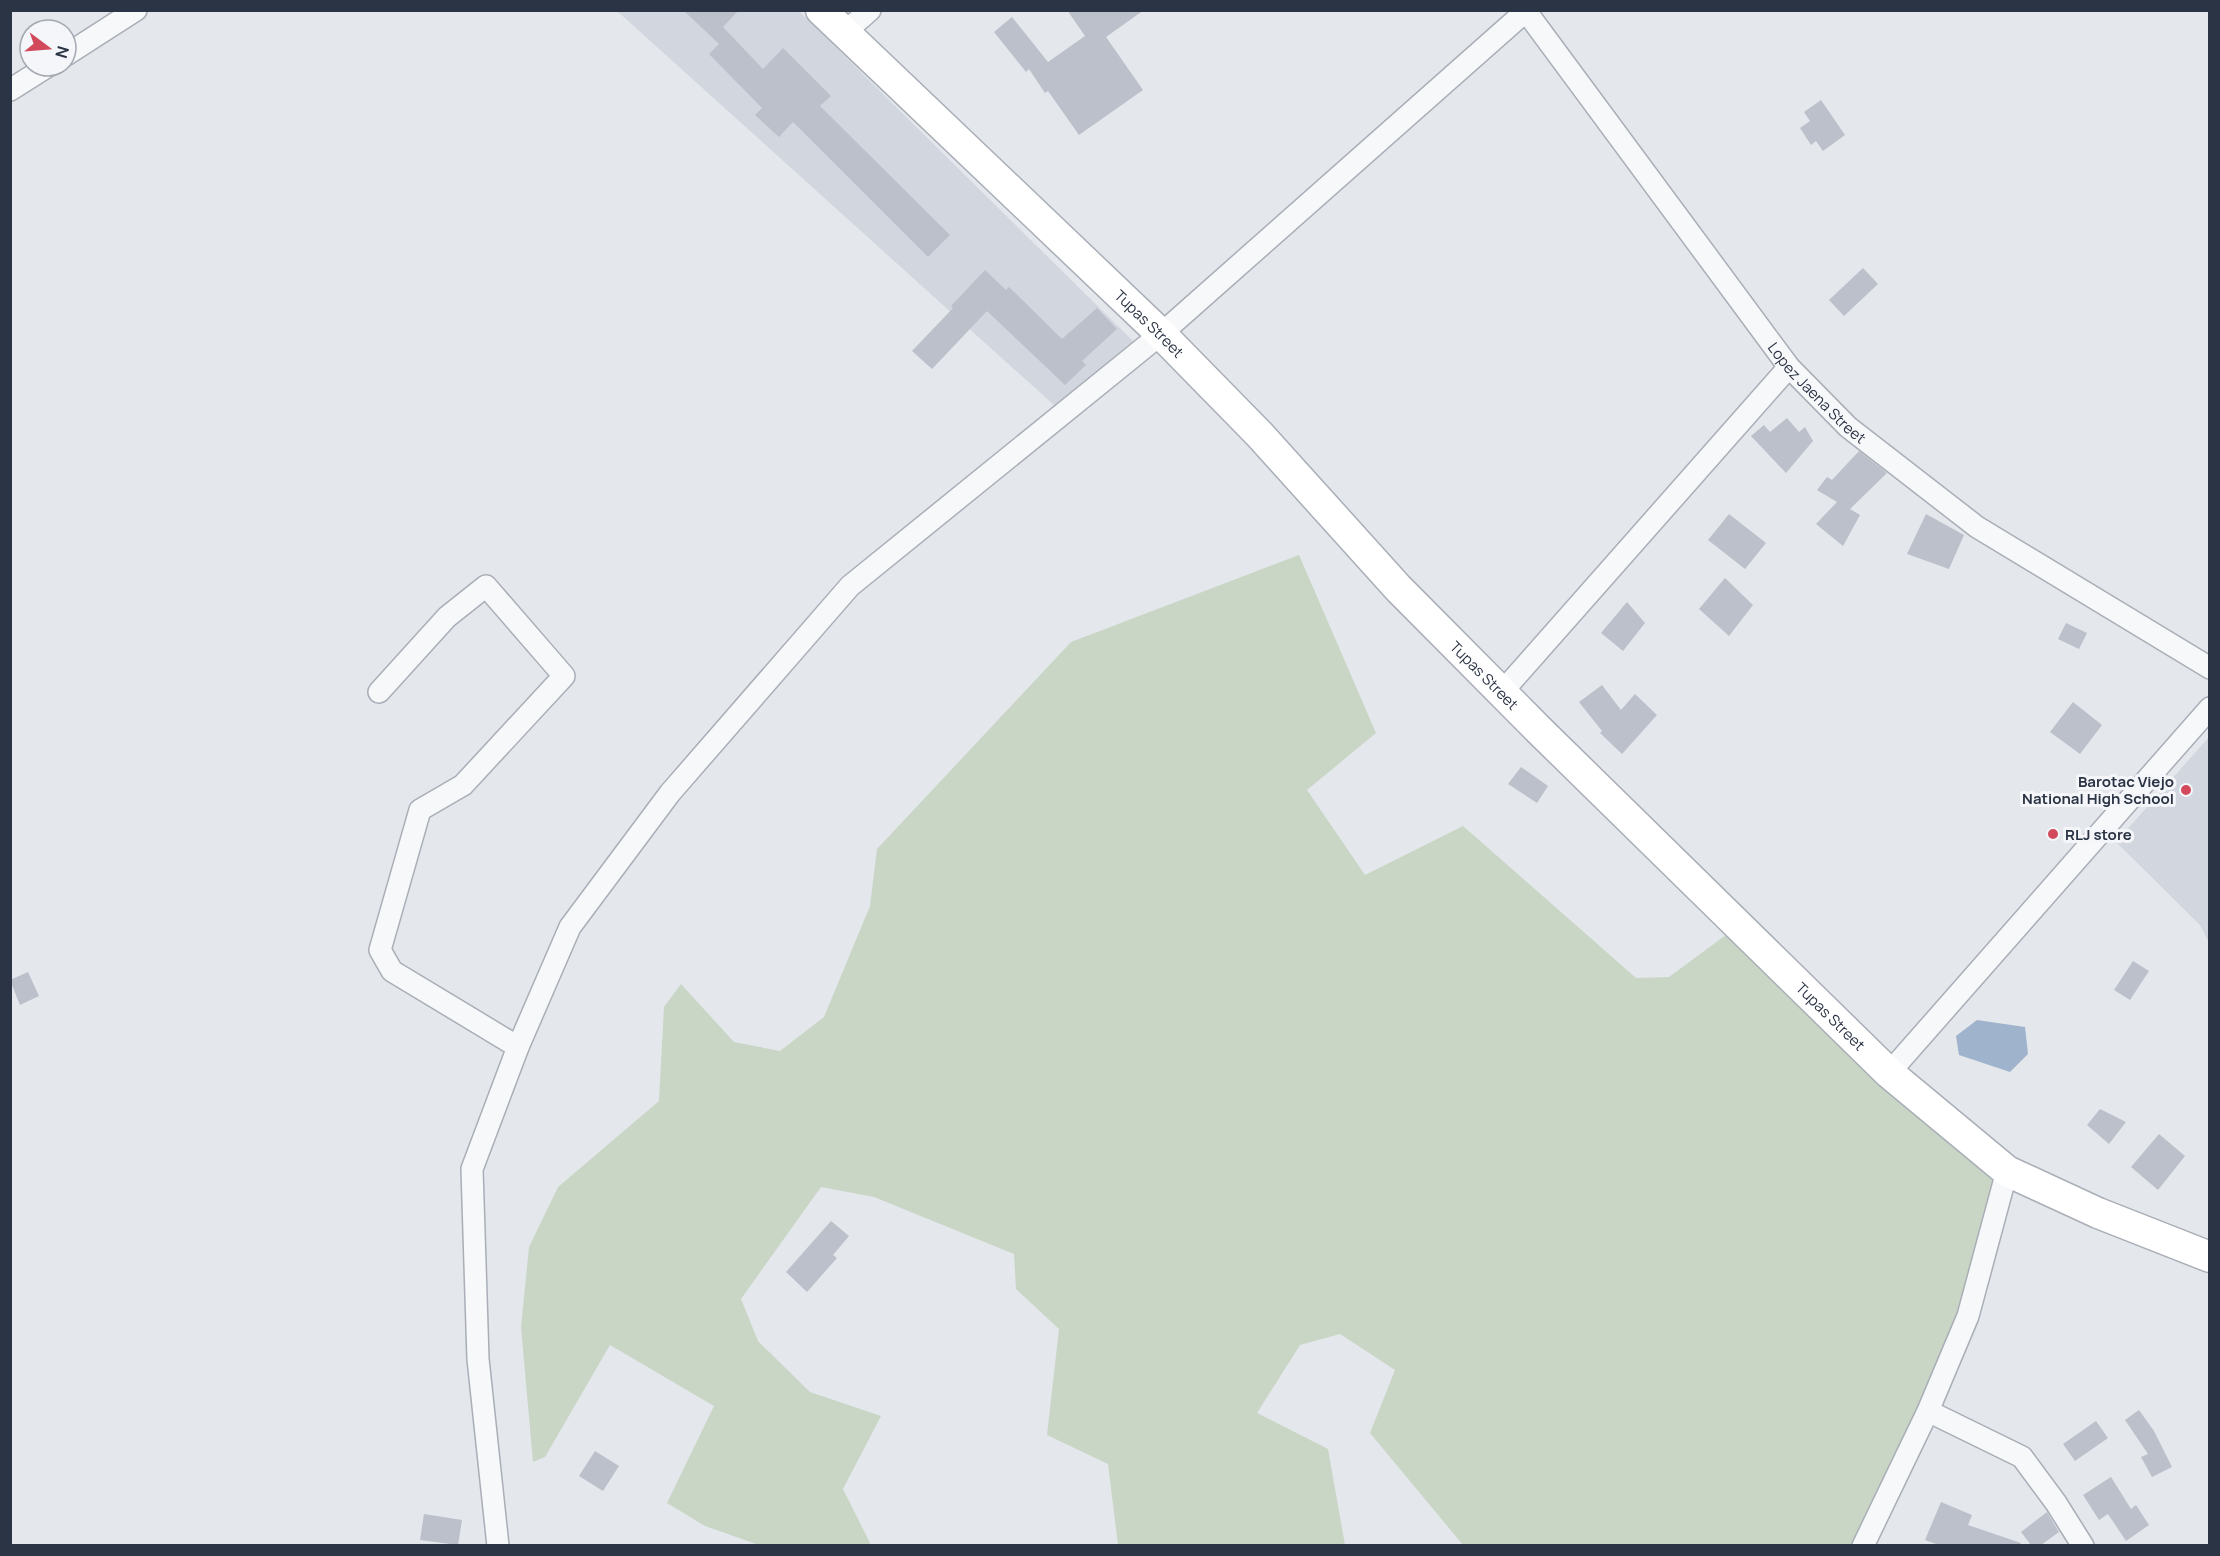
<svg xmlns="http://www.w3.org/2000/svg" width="2220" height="1556" font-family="Manrope,sans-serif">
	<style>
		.built { fill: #d2d6de }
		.green { fill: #c9d6c5 }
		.water { fill: #9fb4cc }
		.building { fill: #bbc0ca }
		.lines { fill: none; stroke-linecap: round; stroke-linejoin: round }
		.street-casing { stroke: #a9aeb7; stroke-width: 24 }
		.secondary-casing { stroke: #a9aeb7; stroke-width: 33 }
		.street { stroke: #f7f8fa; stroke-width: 21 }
		.secondary { stroke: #fff; stroke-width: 30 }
		.poi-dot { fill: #d1495b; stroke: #f4f6f9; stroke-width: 2 }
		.labels { text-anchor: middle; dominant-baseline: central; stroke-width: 6; stroke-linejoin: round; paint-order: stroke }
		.street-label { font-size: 15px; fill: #2b3445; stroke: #f4f6f9 }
		.poi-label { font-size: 15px; font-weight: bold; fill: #2b3445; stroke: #f4f6f9; text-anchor: end }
	</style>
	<rect width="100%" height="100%" fill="#e4e7ec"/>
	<path class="built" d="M617,11h182l335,331 -79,64z
		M2209,737v206l-9,-18 -84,-83z"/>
	<path class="green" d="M1299,555l77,178 -69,57 58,85 98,-49 173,152 33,-1 61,-45 265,251 -24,120 -112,243 -396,-1 -93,-112 25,-63 -55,-36 -40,11 -43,68 71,36 17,96h-227l-10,-81 -61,-29 12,-106 -43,-40 -2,-35 -140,-57 -53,-10 -80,112 17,42 52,51 71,24 -38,73 28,56h-112l-54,-19 -38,-23 47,-97 -104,-61 -65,112 -12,5 -12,-135 8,-80 29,-60 101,-86 5,-94 17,-23 53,58 46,9 44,-34 46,-111 7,-57 194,-207z"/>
	<path class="water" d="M1977,1020l48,7 3,27 -18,18 -51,-17 -3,-19z"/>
	<path class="building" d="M683,10h56l-16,17 40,42 20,-21 48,48 -11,10 130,129 -22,22 -135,-135 -14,15 -24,-22 7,-7 -53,-54 10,-10z
		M1067,10h77l-38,27 37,53 -64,45 -31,-44 -3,2 -16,-24 -3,3 -32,-40 18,-15 36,45 37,-26z
		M1821,100l24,35 -22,16 -7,-10 -5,4 -11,-17 10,-7 -6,-9z
		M1863,268l15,16 -34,32 -15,-16z
		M985,270l21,20 3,-3 53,52 35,-31 20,21 -35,32 4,4 -21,20 -78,-74 -55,58 -20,-18 41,-43 -2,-2z
		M1787,418l12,14 6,-5 8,14 -27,32 -35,-37 13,-11 6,7z
		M1859,451l28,22 -37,36 10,6 -17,31 -27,-22 21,-22 -20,-12 10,-13 5,3z
		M1729,514l37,29 -21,26 -37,-29z
		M1926,514l38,21 -15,34 -42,-15z
		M1725,578l28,27 -24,31 -30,-27z
		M1627,602l18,21 -22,28 -22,-18z
		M2066,623l21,10 -8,16 -21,-10z
		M1602,685l19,25 14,-16 22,21 -35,39 -22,-21 2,-2 -23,-29z
		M2073,702l29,23 -22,29 -30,-22z
		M1521,767l27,19 -11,17 -29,-19z
		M2133,961l16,10 -19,29 -16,-10z
		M28,972l11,24 -19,9 -10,-25z
		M2100,1109l26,13 -17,22 -22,-19z
		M2159,1134l26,22 -27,34 -27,-23z
		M831,1221l18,15 -16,19 4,3 -30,34 -21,-20z
		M2139,1410l15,21 18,36 -20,10 -11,-20 7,-3 -23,-34z
		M2096,1421l12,17 -33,23 -12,-17z
		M595,1451l24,15 -16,25 -24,-15z
		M2111,1477l20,32 5,-4 13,20 -23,16 -18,-27 -9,6 -16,-25z
		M1941,1502l31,13 -4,10 53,18 -1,2h-81l-14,-5z
		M2047,1512l12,20 -18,13h-10l-10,-13z
		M424,1514l38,6 -4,25 -38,-5z"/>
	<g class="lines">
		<defs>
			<g id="street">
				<path id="s1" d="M1525,10l264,357 59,60 129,100 233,141"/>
				<path d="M845,32l25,-22"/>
				<path d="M66,55l70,-45"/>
				<path d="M10,90l38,-24"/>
				<path d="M379,692l68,-75 39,-31 78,90 -101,109 -43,25 -40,140 12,21 126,76"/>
				<path d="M1502,692l287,-325"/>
				<path d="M1889,1073l321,-365"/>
				<path d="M1928,1411l94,46 34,46 27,43"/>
				<path d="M498,1546l-20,-187 -6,-190 46,-122 52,-120 100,-134 180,-207 311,-252 366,-324"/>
				<path d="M1863,1546l65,-135 40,-95 39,-145"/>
			</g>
			<g id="secondary">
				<path id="s2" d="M821,10l340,324 99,101 138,153 142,143 349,342 118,98 91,42 112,44"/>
			</g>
		</defs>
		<use href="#street" class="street-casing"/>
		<use href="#secondary" class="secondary-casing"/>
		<use href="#street" class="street"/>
		<use href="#secondary" class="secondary"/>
	</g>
	<g class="poi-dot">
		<circle cx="2186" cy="790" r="6"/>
		<circle cx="2053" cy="834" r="6"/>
	</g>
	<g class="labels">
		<g class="street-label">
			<text stroke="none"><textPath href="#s2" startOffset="454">Tupas Street</textPath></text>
			<text stroke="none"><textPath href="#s1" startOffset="482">Lopez Jaena Street</textPath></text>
			<text stroke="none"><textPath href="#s2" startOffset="940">Tupas Street</textPath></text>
			<text stroke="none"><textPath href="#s2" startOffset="1426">Tupas Street</textPath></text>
		</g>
		<g class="poi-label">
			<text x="2174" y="781">Barotac Viejo<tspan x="2174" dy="17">National High School</tspan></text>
			<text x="2065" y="834" text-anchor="start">RLJ store</text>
		</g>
	</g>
	<rect width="2220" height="1556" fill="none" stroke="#2b3445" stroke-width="24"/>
	<g transform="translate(48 48) rotate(106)"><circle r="28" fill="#f4f6f9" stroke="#a4a8b1" stroke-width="1.5"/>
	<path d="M0-4.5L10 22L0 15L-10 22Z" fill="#d1495b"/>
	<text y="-9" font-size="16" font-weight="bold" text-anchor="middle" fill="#2b3445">N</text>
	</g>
</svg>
